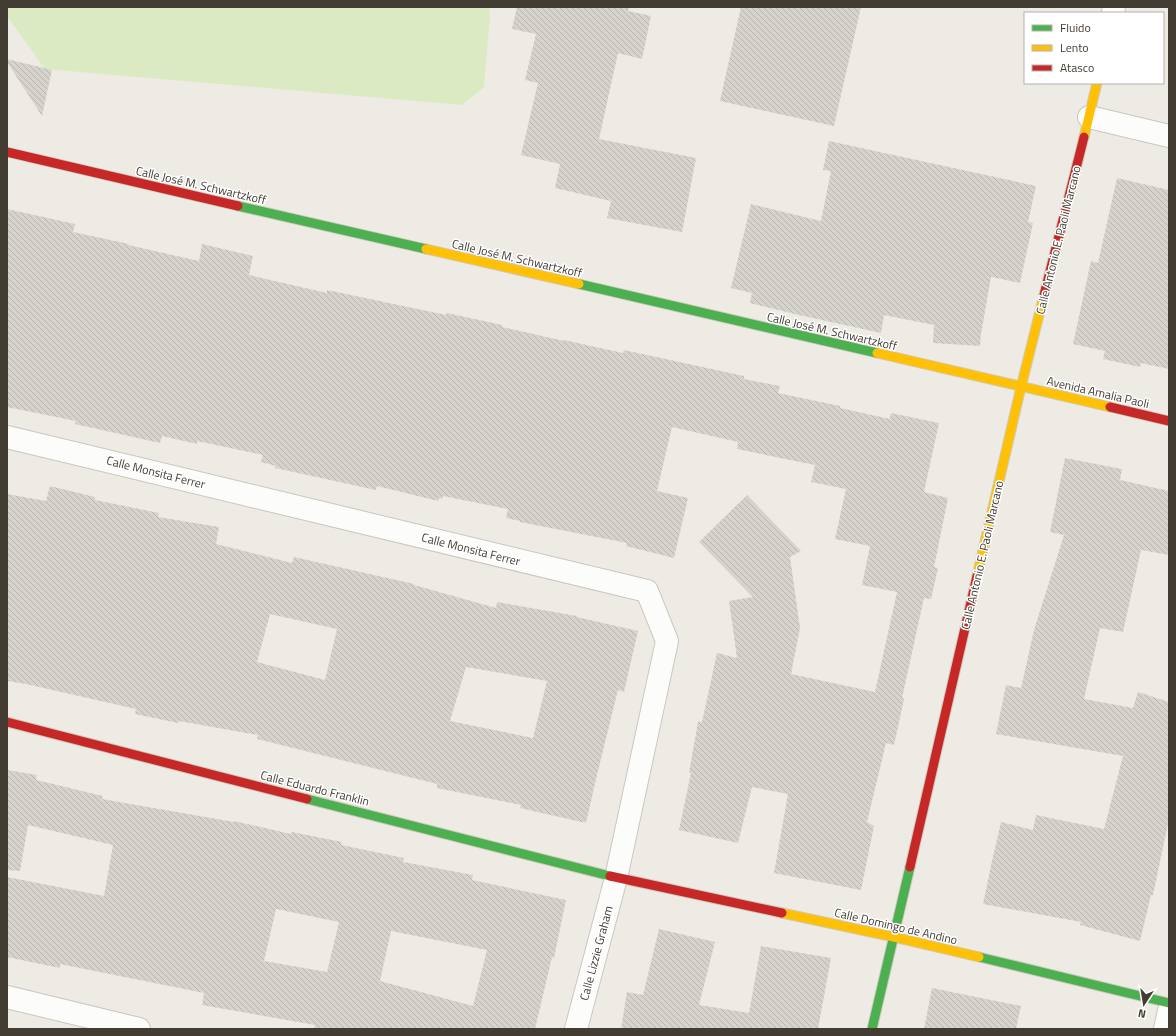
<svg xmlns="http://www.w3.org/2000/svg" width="1176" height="1036" font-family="'Titillium Web',sans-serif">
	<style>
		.green { fill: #dceac3 }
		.building { fill: url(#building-back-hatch); fill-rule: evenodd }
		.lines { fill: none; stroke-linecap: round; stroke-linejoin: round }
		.street-casing { stroke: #cac7c1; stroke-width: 24 }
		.fast-casing { stroke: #cfcabd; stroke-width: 11 }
		.slow-casing { stroke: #cfcabd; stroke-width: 11 }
		.jam-casing { stroke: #cfcabd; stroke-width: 11 }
		.street { stroke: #fcfcfb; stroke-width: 22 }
		.fast { stroke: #4caf50; stroke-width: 9 }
		.slow { stroke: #ffc107; stroke-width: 9 }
		.jam { stroke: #c62828; stroke-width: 9 }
		.labels { text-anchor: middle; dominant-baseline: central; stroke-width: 3; stroke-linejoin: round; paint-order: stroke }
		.street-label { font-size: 12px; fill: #433c32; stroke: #fff }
	</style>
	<defs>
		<pattern id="building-back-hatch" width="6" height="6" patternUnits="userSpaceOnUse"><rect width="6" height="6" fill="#d6d2cc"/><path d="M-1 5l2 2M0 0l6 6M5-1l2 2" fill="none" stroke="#b9b5b0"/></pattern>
	</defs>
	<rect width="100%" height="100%" fill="#eeebe5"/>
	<path class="green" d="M7,7h482l1,9 -6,71 -22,18 -417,-36 -38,-53z"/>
	<path class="building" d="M517,7h112l-1,4 23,5 -9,43 -24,-6 -19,86 97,19 -14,74 -75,-14 4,-17 -56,-13 5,-24 -39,-9 17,-72 -13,-3 11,-46 -24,-5z
		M741,7h120l-27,119 -114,-25z
		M7,59l45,11 -10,46 -35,-54z
		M829,141l207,45 -8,36 5,1 -13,60 -29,-6 -10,57 -1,12 -47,-3 1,-18 -50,-10 -3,18 -82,-18 -49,-12 2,-10 -21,-5 20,-84 70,17 10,-50 -8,-1z
		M1117,178l52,12v179l-28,-6 -1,4 -37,-8 2,-8 -32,-7 18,-83 7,2z
		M7,209l68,15 -2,8 56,12 -1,1 71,16 3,-17 51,12 -4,19 78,18v-3l119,25 1,-2 55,12v2l62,14v-1l59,13 1,-3 120,26v3l36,7 -2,7 62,13v2l50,11 1,-6 48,10 -15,69 24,6 -14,69 4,1 -7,31 -7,-1 -22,100 2,1 -10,46 -8,-2 -19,79 7,4 -13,64 -87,-17 14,-79 -36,-7 -14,56 -59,-13 12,-57h-2l9,-51h4l15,-69 20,5 -8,-57 24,-4 -54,-55 48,-47 54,56 -11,6 10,71 -9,46 84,18 22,-100 -35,-7 8,-39 -35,-7 11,-50 -35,-7 4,-17 -78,-16 1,-7 -66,-15 -15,64 31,7 -14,60 -48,-12 1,-3 -107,-21v-1l-14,-3 2,-9 -65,-13 -1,3 -3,-1 -1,3 -61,-15 -1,4 -101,-22 1,-2 -15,-4 2,-7 -66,-14v3l-35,-8 -2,7 -85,-19 1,-3 -69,-14z
		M1065,458l57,11 -2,11 49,11v64l-28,-5 -18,82 -23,-4 -16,71 49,9 5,-16 31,10v117l-16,76h-2l-11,46 -60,-16 1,-3 -98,-18 9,-43 9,-39 32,8 3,-15 68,14 19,-73 -127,-22 10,-49 15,3 13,-58 30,-95 -14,-3z
		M50,486l45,11v3l64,13 -1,4 61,10 -3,17 76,19 2,-6 120,27v1l82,23 1,-6 80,14v1l61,14 -14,61 -6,-2 -22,89 -10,44 -66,-15 1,-3 -84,-17v-4l-180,-45 1,-4 -79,-14 -1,2 -43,-9 1,-5 -110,-25 -19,-3v-187l39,7zM270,614l67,15 -12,51 -68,-18zM466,667l81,14 -14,57 -83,-17z
		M7,770l30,5 -1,5 67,16 -1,3 132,23v-1l57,13 1,-2 50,10 -1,3 63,13 -1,4 70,13 -1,5 94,20 -12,58 -2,-1 -17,72h-221l1,-4 -113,-20 2,-12 -144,-29v4l-53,-11v-80l97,19 9,-51 -85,-20 -8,46 -13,-1zM276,909l63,13 -12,50 -63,-11zM391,931l96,19 -14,56 -93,-25z
		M659,929l56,13 -16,63 50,8 12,-67 70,12 -13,71h-197l6,-37 16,3z
		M932,988l89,18 -5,23h-92z"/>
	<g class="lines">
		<defs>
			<path id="street" d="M1113,13l1,-6
				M1089,117l80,19
				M7,437l640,154 20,50 -51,237 -40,151
				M7,997l132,32
				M1165,1029l4,-18"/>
			<path id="fast" d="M238,206l188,43
				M579,284l298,69
				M307,799l303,77
				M979,957l190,46
				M872,1029l38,-162"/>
			<path id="slow" d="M1084,137l13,-54
				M426,249l153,35
				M877,353l233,54
				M977,576l44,-189 23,-92
				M782,913l112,24 85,20"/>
			<path id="jam" d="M7,152l231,54
				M1044,295l40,-158
				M1110,407l59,14
				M7,722l300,77
				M910,867l67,-291
				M610,876l172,37"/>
		</defs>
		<use href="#street" class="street-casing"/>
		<use href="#fast" class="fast-casing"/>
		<use href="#slow" class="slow-casing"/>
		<use href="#jam" class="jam-casing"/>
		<use href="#street" class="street"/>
		<use href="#fast" class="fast"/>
		<use href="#slow" class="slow"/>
		<use href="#jam" class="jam"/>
	</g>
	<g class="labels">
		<g class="street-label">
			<text transform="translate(201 185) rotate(13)">Calle José M. Schwartzkoff</text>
			<text transform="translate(1058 240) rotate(-76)">Calle Antonio E. Paoli Marcano</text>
			<text transform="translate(517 258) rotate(13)">Calle José M. Schwartzkoff</text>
			<text transform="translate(832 331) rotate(13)">Calle José M. Schwartzkoff</text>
			<text transform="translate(1098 392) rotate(13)">Avenida Amalia Paoli</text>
			<text transform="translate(156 472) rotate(14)">Calle Monsita Ferrer</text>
			<text transform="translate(471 549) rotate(14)">Calle Monsita Ferrer</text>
			<text transform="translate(982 555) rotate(-77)">Calle Antonio E. Paoli Marcano</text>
			<text transform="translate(315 788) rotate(14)">Calle Eduardo Franklin</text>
			<text transform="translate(896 926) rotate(13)">Calle Domingo de Andino</text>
			<text transform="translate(596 953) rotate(-75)">Calle Lizzie Graham</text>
		</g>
	</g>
	<rect width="1176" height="1036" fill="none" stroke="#433c32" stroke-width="16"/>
	<rect x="1024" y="12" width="140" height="72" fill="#ffffff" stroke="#b4b1ad"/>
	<rect x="1032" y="25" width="20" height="6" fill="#4caf50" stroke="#b4b1ad"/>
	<text x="1060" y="32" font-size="12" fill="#433c32">Fluido</text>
	<rect x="1032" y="45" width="20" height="6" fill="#ffc107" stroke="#b4b1ad"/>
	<text x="1060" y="52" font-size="12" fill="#433c32">Lento</text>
	<rect x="1032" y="65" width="20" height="6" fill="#c62828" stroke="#b4b1ad"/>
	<text x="1060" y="72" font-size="12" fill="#433c32">Atasco</text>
	<g transform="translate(1144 1004) rotate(192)" stroke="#ffffff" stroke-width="3" paint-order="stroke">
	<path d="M0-3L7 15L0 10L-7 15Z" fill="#433c32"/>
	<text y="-6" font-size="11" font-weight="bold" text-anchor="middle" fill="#433c32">N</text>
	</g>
</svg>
